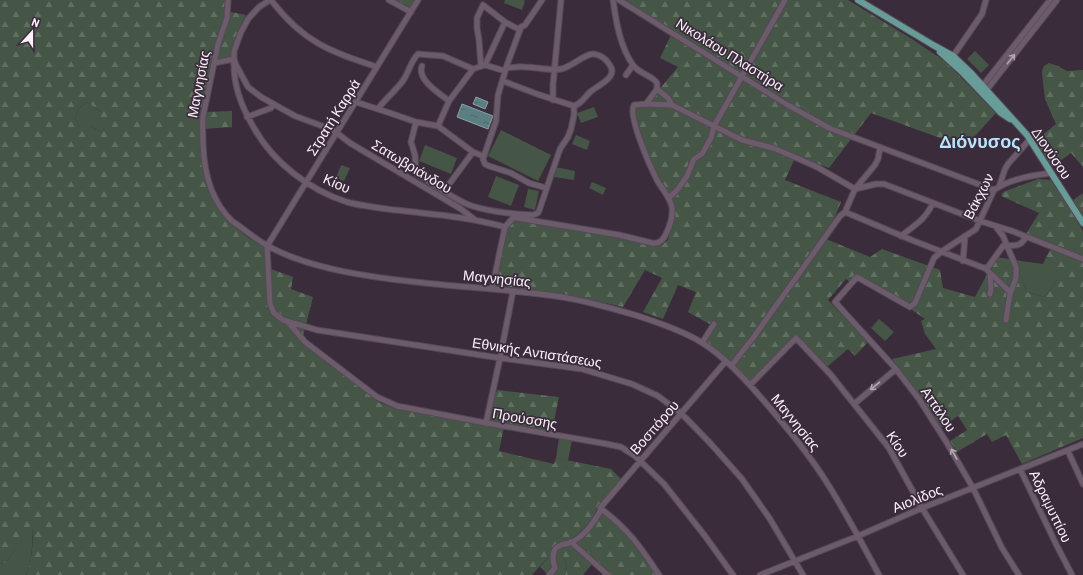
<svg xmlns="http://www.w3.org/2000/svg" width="1083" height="575" font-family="Barlow,sans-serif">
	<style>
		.green { fill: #455546 }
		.forest { fill: url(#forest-firs); fill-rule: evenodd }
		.water { fill: url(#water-ripples); stroke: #8aa1a7 }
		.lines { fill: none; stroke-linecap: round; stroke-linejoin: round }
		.minor-casing { stroke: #564956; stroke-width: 7 }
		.major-casing { stroke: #564956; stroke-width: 8 }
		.minor { stroke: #6b5b6b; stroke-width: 5 }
		.major { stroke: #689c98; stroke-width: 6 }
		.oneway { stroke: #b3a6b3 }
		.labels { text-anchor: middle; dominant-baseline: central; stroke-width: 3.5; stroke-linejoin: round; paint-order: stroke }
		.street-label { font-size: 14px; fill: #fbf1fb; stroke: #3b2c3b }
		.district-label { font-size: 18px; font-weight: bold; fill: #b7e4ff; stroke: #3b2c3b }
	</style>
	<defs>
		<pattern id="forest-firs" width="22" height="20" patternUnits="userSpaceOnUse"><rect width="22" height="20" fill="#455546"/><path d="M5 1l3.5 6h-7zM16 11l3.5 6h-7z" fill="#616e62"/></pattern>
		<pattern id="water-ripples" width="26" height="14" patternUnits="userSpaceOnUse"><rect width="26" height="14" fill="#597f83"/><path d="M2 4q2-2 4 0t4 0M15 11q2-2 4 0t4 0" fill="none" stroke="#53666a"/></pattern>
	</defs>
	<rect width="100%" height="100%" fill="#3b2c3b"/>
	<path class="green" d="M505,0h19l1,1 -3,9 -18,-7z
		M975,51l14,14 -8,8 -14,-14z
		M87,102l14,10v20l-9,-5h-13l-4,-9 4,-10z
		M594,107l4,10 -17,6 -4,-10z
		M501,130l50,25 -13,26 -50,-25z
		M576,135l14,6 -3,9 -15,-6z
		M425,145l32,13 -6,16 -32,-13z
		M341,165l9,3 -6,13 -8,-3z
		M555,167l20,4 -1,9 -20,-3z
		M496,176l23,9 -8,21 -23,-9z
		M592,182l14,6 -3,7 -14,-7z
		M528,189l11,2 -4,19 -11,-3z
		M1046,257l11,8v15l-12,17 -18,-5 -12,-32 28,4z
		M879,319l15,13 -9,9 -14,-13z
		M559,438l13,2 -4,21 -12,-3z
		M33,527c-1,14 0,36 -7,48h-26v-11l5,-1z
		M549,556h14l4,10 -2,9h-17l-8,-8z"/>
	<path class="forest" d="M0,0h226v11l20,4c-8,14 -13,26 -15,42l-19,4 -9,51 29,-1v16l-29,2 1,42 25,50 18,16 20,12 4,20 22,8 -2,12 22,8 -10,39 -2,5 79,62 17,6 90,17 9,-34 2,-2 61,7 -7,34 -47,-8 -6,28 55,13 2,-6 55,11 11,11 -25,29 -4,9 -7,8 -9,9 -7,4c4,11 13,18 22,25l-9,11h-18l2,-9 -4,-10h-14l-17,19h-506c6,-10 7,-35 7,-47l-28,35 -5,1zM87,102l14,10v20l-9,-5h-13l-4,-9 4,-10z
		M395,0h21l-5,8z
		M623,0h225l64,39 34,23 50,51 -31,34 -94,-34 -42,55 -33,-12 -11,24 56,22 -15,37 44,18 12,-8 58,21 3,18 32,9 21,-40 19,3 12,32 18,5 12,-17v-15l-11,-8 5,-9 -25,-14 13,-21 -38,-17 2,-4 35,-13 15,1 30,51v207l-61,26 -16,-29 -14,7 -5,-8 -30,18 -7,-11 17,-11 -9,-14 -17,12 -18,-29 -31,-40 44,-10 -11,-15 -4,-13 4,-2 -20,-14 -47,-27 -5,6 -7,-5 -18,21 40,42 -13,14 -7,-7 -21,18 -31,-32 -46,47 -44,-40 9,-15 -27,-15 8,-20 -18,-7 -15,34 -20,-7 19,-34 -17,-8 -22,37 -36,-8 -93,-12 12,-56 4,-7 4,-5 140,26h8l6,-5 6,-29 -2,-11 -19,-31 -10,-25 -10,-32 1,-6 12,-1 32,-38 -18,-9 13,-27z
		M1049,63l9,3 9,5 16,-1v97l-12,-14 -19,14 -17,-26 21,-17 -11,-25 -2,-16 -1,-12 2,-5z
		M1083,193v25l-10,-18z
		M605,514l25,22 27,39h-49l1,-3 -31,-28v-3l11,-10 13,-16z"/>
	<path class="water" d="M476,97l12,5 -3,7 -12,-5z
		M462,104l31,12 -5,13 -31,-12z"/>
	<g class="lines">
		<defs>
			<path id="minor" d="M228,0l-1,18 -9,26 -15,72c-1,9 0,18 0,28 1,28 8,57 29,77 12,8 23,18 36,25 43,24 108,32 157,37 45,5 92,7 137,14 25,4 49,11 73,18 22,7 46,15 66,27 24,15 44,37 63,59 23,27 46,54 65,85 18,29 34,59 50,89
				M270,0l-11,7 -11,12 -7,13 -7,19v8l2,6 12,22 13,10 34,19 38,14 17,13 111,66 13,10
				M271,0c32,42 58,51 106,67
				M389,0l22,12
				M542,0l-17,25 -4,2 -14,38 -9,30 -2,26 -13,38 2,5 4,2 22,7 18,10 17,5
				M619,0l167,104 43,24 165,62
				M951,59l31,-45 4,-14
				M214,63l20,-4c-1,26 7,47 20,69 19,34 55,62 93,74 15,4 32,6 48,8 37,4 74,7 110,17
				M485,65l20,-43
				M422,66c-5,14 17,27 27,35
				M481,66l-2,-26 -2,-12v-10l6,-13 22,17 15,8
				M626,75l7,-10
				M503,81l34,13 37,12c7,-2 11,-9 16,-14 8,-7 30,-15 19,-28 -3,-5 -9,-9 -15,-10 -9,-1 -22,13 -33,15 -11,2 -25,-2 -37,-2 -6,-1 -12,1 -18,1
				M657,89l11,9 4,7 70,35 31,8 24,10 20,9 38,22 21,-5h8l96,37 32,10 71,28
				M980,89l70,-89
				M985,92l72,-92
				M553,100v-15l8,-85
				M356,102l34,11 26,9 22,4 35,26 10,4
				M646,104l26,1
				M378,109c7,-10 17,-18 24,-27 7,-9 8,-20 16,-28l25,2 30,13
				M247,117l24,-9 2,-3
				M416,122l-5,20 4,13 1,18c17,11 34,24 53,32 20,7 43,9 64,10l5,-2 1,-2 21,-62 8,-12 3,-8 3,-14v-9
				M438,126l11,-25 24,-32 12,-4 20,6
				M999,187l6,-18 3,-5 22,-25
				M444,191l29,-39
				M669,198l9,-9 9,-13 7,-17 8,-5 9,-16 3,-12 71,-126
				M845,212l69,29 70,27 4,-1 15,-21c11,-2 16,3 23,-9
				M996,227l7,9 13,31v11l-6,16 -4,26
				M901,236c15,-12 23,-15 32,-33
				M267,246l3,58 4,9 9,7 34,10 183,28 82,11 50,15 26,12 24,18 29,30 31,35 28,40 33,56
				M267,246l151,-246
				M963,261l2,-25
				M986,269l24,23
				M990,273l1,16 -1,5
				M492,289l13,-62 8,-9h4l102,17 33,8c7,1 11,-2 14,-9 4,-8 7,-17 6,-27 -2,-10 -10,-18 -15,-27 -6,-12 -30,-65 -23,-75l12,-1 11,-15v-6c-5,-8 -18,-9 -24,-18 -13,-18 -17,-44 -20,-65
				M287,321l18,21 72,55 20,9 89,17 121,21 14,3 14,9 29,28 41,52 28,39
				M702,343l12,-19
				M731,366l22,-28 87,-122 5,-4 10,-23 20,-24 3,-6 2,-11
				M750,385l46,-47 35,37 58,73 33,60 41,67
				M854,404l42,-35
				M486,423l14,-65 13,-67
				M1068,451l15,33
				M1020,469l36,75 16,31
				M571,542l37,33
				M549,575l6,-7c-2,-6 -3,-13 0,-19 5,-6 11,-4 17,-7 13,-6 22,-20 29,-32
				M659,575c-19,-29 -31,-46 -59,-67l126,-147
				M760,575l98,-39 64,-28 161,-64
				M1019,575l-17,-27 -29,-60 -26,-45 -28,-44 -23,-30 -61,-67 22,-25 53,30 5,-4 19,-45 7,-6 35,-23 18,-39c18,-12 37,-14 58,-17"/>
			<path id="major" d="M858,0l75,45 20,11 18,17 56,62 56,88
				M940,52l22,20 39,41 9,6"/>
		</defs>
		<use href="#minor" class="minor-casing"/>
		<use href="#major" class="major-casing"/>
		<use href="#minor" class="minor"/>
		<use href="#major" class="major"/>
	</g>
	<defs><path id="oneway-shaft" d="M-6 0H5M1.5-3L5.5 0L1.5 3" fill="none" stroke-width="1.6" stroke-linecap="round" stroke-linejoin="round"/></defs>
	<g class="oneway">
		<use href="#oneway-shaft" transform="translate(1011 59) rotate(-52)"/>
		<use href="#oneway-shaft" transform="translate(875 386) rotate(141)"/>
		<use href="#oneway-shaft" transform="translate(954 454) rotate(-119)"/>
	</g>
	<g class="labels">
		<g class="street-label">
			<text transform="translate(730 54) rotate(32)">Νικολάου Πλαστήρα</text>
			<text transform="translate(198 84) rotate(-79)">Μαγνησίας</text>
			<text transform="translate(333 117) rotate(-58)">Στρατή Καρρά</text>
			<text transform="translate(1052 153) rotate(56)">Διονύσου</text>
			<text transform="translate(412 166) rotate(31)">Σατωβριάνδου</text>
			<text transform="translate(337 183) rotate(24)">Κίου</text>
			<text transform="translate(978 196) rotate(-63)">Βάκχων</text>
			<text transform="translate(497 278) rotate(6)">Μαγνησίας</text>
			<text transform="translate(537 352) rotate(9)">Εθνικής Αντιστάσεως</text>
			<text transform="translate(939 409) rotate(56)">Αττάλου</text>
			<text transform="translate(525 418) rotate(10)">Προύσσης</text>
			<text transform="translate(796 422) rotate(51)">Μαγνησίας</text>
			<text transform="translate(654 427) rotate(-49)">Βοσπόρου</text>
			<text transform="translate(898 444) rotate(56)">Κίου</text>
			<text transform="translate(917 498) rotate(-22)">Αιολίδος</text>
			<text transform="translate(1051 506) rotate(64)">Αδραμυττίου</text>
		</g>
		<g class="district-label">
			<text x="980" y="141">Διόνυσος</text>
		</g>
	</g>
	<g transform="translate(32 32) rotate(21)" stroke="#3b2c3b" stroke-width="3" paint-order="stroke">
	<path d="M0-3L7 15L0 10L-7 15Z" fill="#fbf1fb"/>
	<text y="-6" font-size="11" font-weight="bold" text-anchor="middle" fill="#fbf1fb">N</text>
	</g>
</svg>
